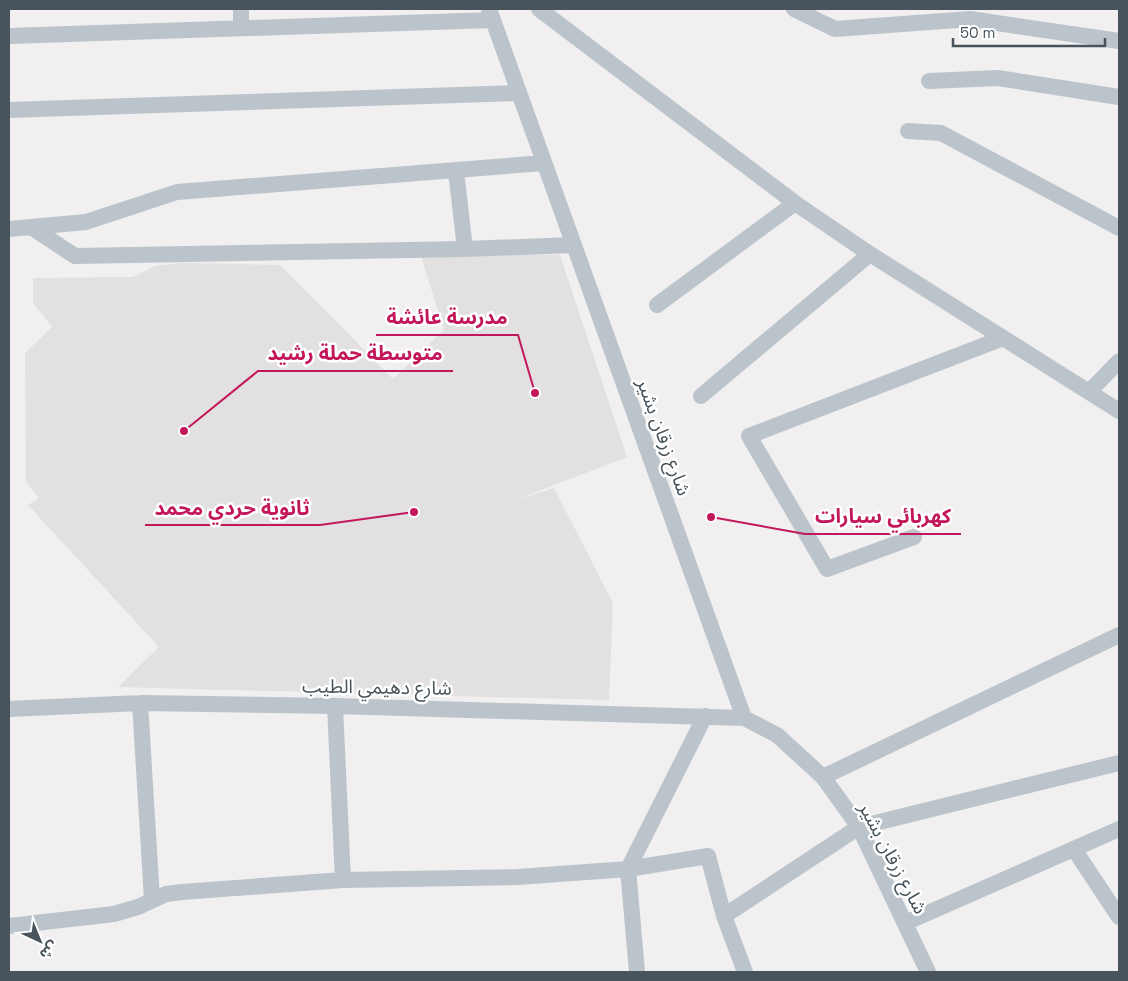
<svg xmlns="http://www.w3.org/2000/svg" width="1128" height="981" font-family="'Space Grotesk','Noto Sans Arabic',sans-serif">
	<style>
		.education { fill: #e2e0e0 }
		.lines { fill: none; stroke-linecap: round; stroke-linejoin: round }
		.minor { stroke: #bbc4cb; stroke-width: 16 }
		.labels { text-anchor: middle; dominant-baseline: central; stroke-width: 5; stroke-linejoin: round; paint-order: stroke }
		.street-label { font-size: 19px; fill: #48535b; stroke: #fff }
		.leader { fill: none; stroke: #c2185b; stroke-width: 2 }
		.callout-dot { fill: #c2185b; stroke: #fff; stroke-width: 2 }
		.callout-label { font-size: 20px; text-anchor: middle; font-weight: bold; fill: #c2185b; stroke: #fff; stroke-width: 5; stroke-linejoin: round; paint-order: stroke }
	</style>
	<rect width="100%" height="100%" fill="#f1efef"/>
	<path class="education" d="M420,253l140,2 67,202 -114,44 41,-13 59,115 -4,97 -491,-13 41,-40 -131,-142 11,-7 -13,-16 -1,-129 27,-26 -19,-24v-25l100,-1 22,-11 26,-3 99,2 113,114 51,-49z"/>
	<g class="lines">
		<path class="minor" d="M489,9l255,709 33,17 46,42 36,50 69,145
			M539,9l256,194 75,51 249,157
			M794,9l41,20 135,-10 149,22
			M241,28v-19
			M9,36l484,-16
			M929,81l69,-3 121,19
			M9,110l510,-17
			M908,131l33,2 178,95
			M456,171l9,78
			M31,227l44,29 390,-7 109,-4
			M9,229l77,-7 91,-30 367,-29
			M657,305l138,-102
			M1089,392l30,-31
			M701,396l169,-142
			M914,537l-87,32 -78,-133 254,-98
			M140,703l12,196
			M335,706l8,174
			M9,709l131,-6 195,3 409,12
			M823,777l296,-142
			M1074,849l45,68
			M724,916l135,-89 260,-64
			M905,923l214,-94
			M9,926l105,-12 24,-7 28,-13 16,-2 161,-12 175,-3 110,-8 77,-153
			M637,972l-9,-103 80,-13 16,60 21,56"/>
	</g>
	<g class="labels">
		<g class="street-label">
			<text transform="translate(664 437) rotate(70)">شارع زرقان بشير</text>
			<text transform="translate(377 687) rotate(1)">شارع دهيمي الطيب</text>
			<text transform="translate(893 858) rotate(62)">شارع زرقان بشير</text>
		</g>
	</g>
	<path class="leader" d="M535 393L518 335H376M184 431L258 371H453M414 512L320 525H145M711 517L805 534H961"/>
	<g class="callout-dot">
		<circle cx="535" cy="393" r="5"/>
		<circle cx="184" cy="431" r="5"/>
		<circle cx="414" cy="512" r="5"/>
		<circle cx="711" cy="517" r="5"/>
	</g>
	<g class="callout-label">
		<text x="447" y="324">مدرسة عائشة</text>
		<text x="355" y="360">متوسطة حملة رشيد</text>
		<text x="232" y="515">ثانوية حردي محمد</text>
		<text x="883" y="523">كهربائي سيارات</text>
	</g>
	<rect width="1128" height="981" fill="none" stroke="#48535b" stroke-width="20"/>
	<g transform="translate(40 941) rotate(136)" stroke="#ffffff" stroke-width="4" paint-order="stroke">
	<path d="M0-4L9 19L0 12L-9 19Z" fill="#48535b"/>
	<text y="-8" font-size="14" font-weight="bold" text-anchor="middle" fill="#48535b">ش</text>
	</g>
	<path d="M953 38v8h152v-8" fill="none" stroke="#48535b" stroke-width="2.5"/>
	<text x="960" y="38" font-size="15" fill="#48535b" stroke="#ffffff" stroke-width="4" paint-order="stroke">50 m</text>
</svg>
